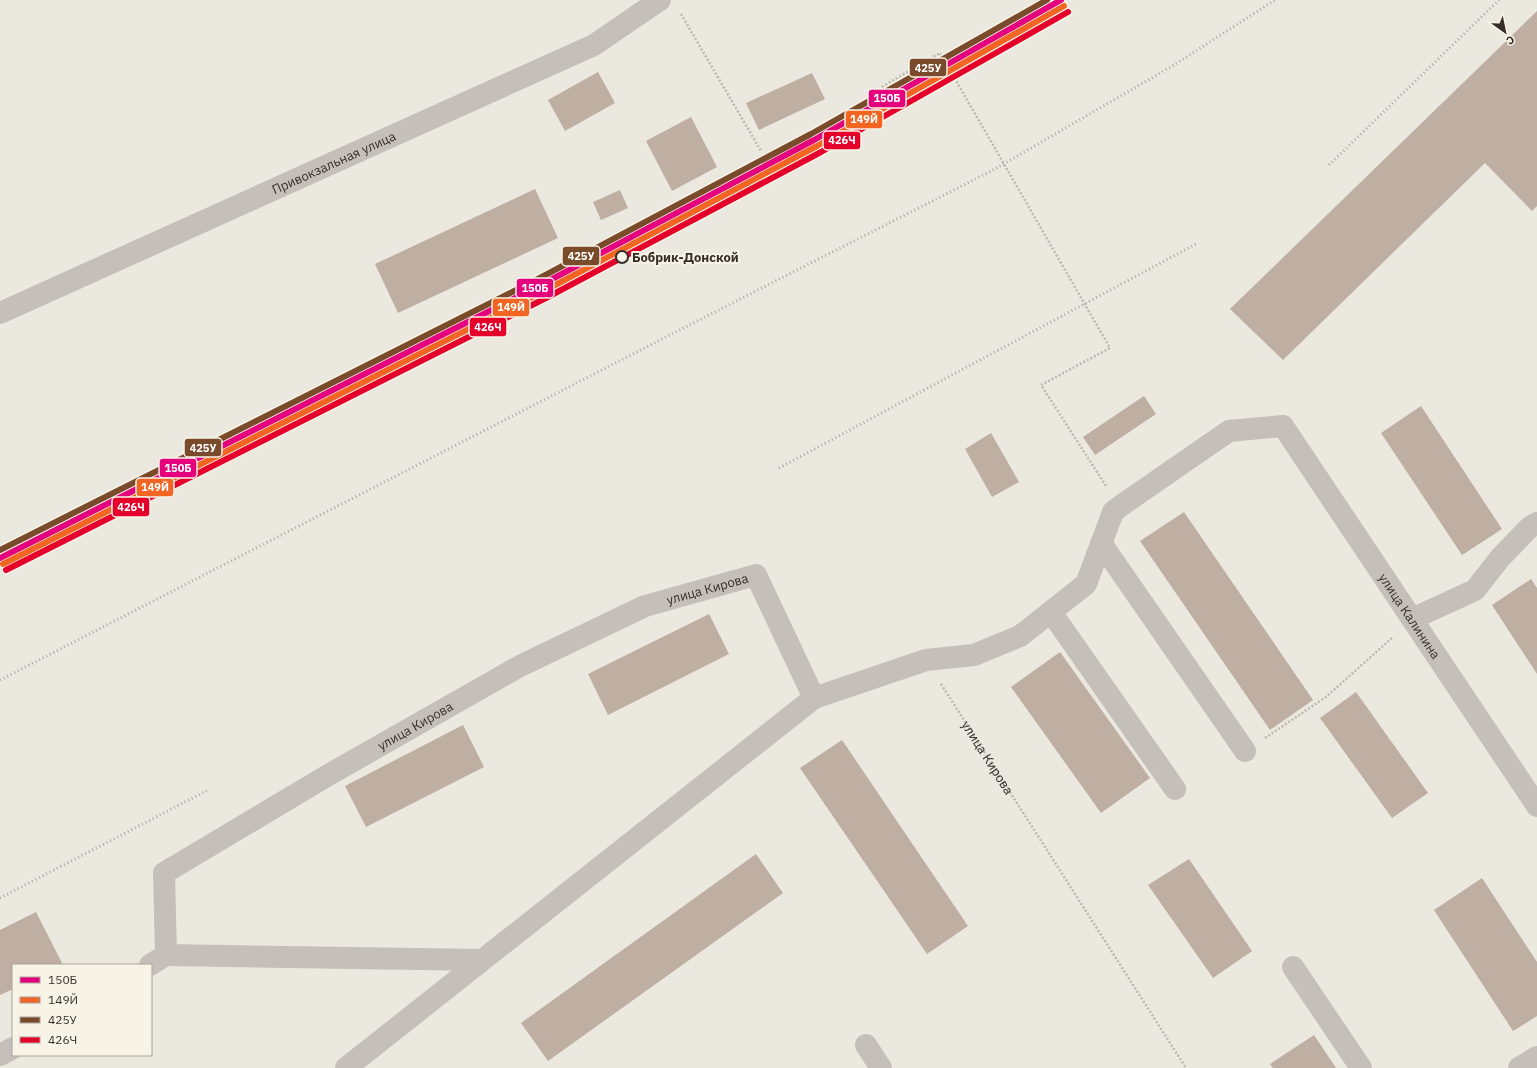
<svg xmlns="http://www.w3.org/2000/svg" width="1537" height="1068" font-family="'IBM Plex Sans',sans-serif">
	<style>
		.building { fill: #beafa2 }
		.lines { fill: none; stroke-linecap: round; stroke-linejoin: round }
		.path { stroke: #bdb8b1; stroke-width: 2.5; stroke-dasharray: 2 2; stroke-linecap: butt }
		.minor { stroke: #c4c0b9; stroke-width: 22 }
		.rail { stroke: #aca9a4; stroke-width: 3; stroke-dasharray: 1 3; stroke-linecap: butt }
		.rail-1-casing { stroke: #f8f3e7; stroke-width: 9 }
		.rail-2-casing { stroke: #f8f3e7; stroke-width: 9 }
		.rail-3-casing { stroke: #f8f3e7; stroke-width: 9 }
		.rail-4-casing { stroke: #f8f3e7; stroke-width: 9 }
		.rail-1 { stroke: #e5007d; stroke-width: 6 }
		.rail-2 { stroke: #f26522; stroke-width: 6 }
		.rail-3 { stroke: #7a4b2a; stroke-width: 6 }
		.rail-4 { stroke: #e4002b; stroke-width: 6 }
		.stop-dot { fill: #f8f3e7; stroke: #352e28; stroke-width: 2 }
		.labels { text-anchor: middle; dominant-baseline: central; stroke-width: 4; stroke-linejoin: round; paint-order: stroke }
		.street-label { font-size: 13px; fill: #352e28; stroke: #f8f3e7 }
		.stop-label { font-size: 13px; font-weight: bold; fill: #352e28; stroke: #f8f3e7; text-anchor: start }
		.line-badge { stroke: #f8f3e7; stroke-width: 1.5 }
		.badge-label { font-size: 11px; text-anchor: middle; font-weight: bold; fill: #fff }
	</style>
	<rect width="100%" height="100%" fill="#ebe8e0"/>
	<path class="building" d="M1537,11v195l-5,5 -47,-48 -202,197 -53,-51z
		M598,72l17,31 -50,28 -17,-31z
		M812,73l13,26 -66,31 -13,-27z
		M691,117l26,50 -45,24 -26,-50z
		M535,189l23,49 -160,75 -23,-49z
		M620,190l8,18 -27,12 -8,-18z
		M1144,396l12,18 -61,41 -12,-18z
		M1421,406l81,123 -40,26 -81,-122z
		M991,433l28,49 -27,15 -27,-48z
		M1184,512l129,188 -43,30 -130,-189z
		M1531,579l6,9v86l-45,-69z
		M709,614l20,40 -121,61 -20,-41z
		M1060,652l90,126 -49,35 -90,-126z
		M1356,692l72,101 -36,25 -72,-100z
		M463,725l21,42 -118,60 -21,-41z
		M842,740l126,186 -41,28 -127,-186z
		M756,854l27,39 -235,168 -27,-38z
		M1189,859l63,92 -39,27 -65,-93z
		M1482,878l55,84v54l-24,15 -79,-121z
		M36,912l26,51 -3,2h-46v24l-13,6v-65z
		M1314,1035l22,33h-63l-3,-4z"/>
	<g class="lines">
		<g class="path">
			<path d="M681,14l80,137"/>
			<path d="M882,87l58,-34 170,295 -69,37 65,101"/>
			<path id="s1" d="M941,684l245,384"/>
			<path d="M1265,738l61,-41 67,-60"/>
		</g>
		<g class="minor">
			<path id="s2" d="M0,313l594,-268 66,-45"/>
			<path d="M1101,543l144,208"/>
			<path d="M1051,612l124,177"/>
			<path d="M1412,619l63,-29 25,-32 30,-31 7,-4"/>
			<path d="M166,955l316,5"/>
			<path id="s3" d="M150,965l16,-10 -2,-82 166,-99 190,-108 125,-60 111,-31 58,123 112,-38 48,-5 46,-19 66,-52 27,-72 6,-5 110,-76 54,-5 254,380"/>
			<path d="M1293,967l68,101"/>
			<path d="M866,1045l15,23"/>
			<path d="M0,1055l13,-7"/>
			<path d="M346,1068l468,-370"/>
			<path d="M1519,1068l18,-11"/>
		</g>
		<path class="rail" d="M1329,165l170,-165
			M779,468l417,-224
			M0,680l662,-341 333,-170 179,-104 101,-65
			M0,898l208,-108"/>
		<defs>
			<path id="rail-1" d="M0,558l539,-272 275,-146 247,-140"/>
			<path id="rail-2" d="M3,564l539,-272 275,-146 247,-140"/>
			<path id="rail-3" d="M0,550l536,-270 275,-146 236,-134"/>
			<path id="rail-4" d="M6,570l540,-272 275,-146 247,-140"/>
		</defs>
		<use href="#rail-1" class="rail-1-casing"/>
		<use href="#rail-2" class="rail-2-casing"/>
		<use href="#rail-3" class="rail-3-casing"/>
		<use href="#rail-4" class="rail-4-casing"/>
		<use href="#rail-1" class="rail-1"/>
		<use href="#rail-2" class="rail-2"/>
		<use href="#rail-3" class="rail-3"/>
		<use href="#rail-4" class="rail-4"/>
	</g>
	<circle class="stop-dot" cx="622" cy="257" r="6"/>
	<g class="labels">
		<g class="street-label">
			<text stroke="none"><textPath href="#s2" startOffset="366">Привокзальная улица</textPath></text>
			<text stroke="none"><textPath href="#s3" startOffset="716">улица Кирова</textPath></text>
			<text stroke="none"><textPath href="#s3" startOffset="1704">улица Калинина</textPath></text>
			<text stroke="none"><textPath href="#s3" startOffset="392">улица Кирова</textPath></text>
			<text stroke="none"><textPath href="#s1" startOffset="87">улица Кирова</textPath></text>
		</g>
		<g class="stop-label">
			<text x="632" y="257">Бобрик-Донской</text>
		</g>
	</g>
	<g class="line-badge">
		<rect x="909" y="58" width="38" height="19" rx="4" fill="#7a4b2a"/>
		<rect x="868" y="89" width="38" height="19" rx="4" fill="#e5007d"/>
		<rect x="845" y="110" width="38" height="19" rx="4" fill="#f26522"/>
		<rect x="823" y="131" width="38" height="19" rx="4" fill="#e4002b"/>
		<rect x="562" y="246" width="38" height="20" rx="4" fill="#7a4b2a"/>
		<rect x="516" y="278" width="38" height="20" rx="4" fill="#e5007d"/>
		<rect x="492" y="298" width="38" height="19" rx="4" fill="#f26522"/>
		<rect x="469" y="317" width="38" height="20" rx="4" fill="#e4002b"/>
		<rect x="184" y="438" width="38" height="19" rx="4" fill="#7a4b2a"/>
		<rect x="159" y="458" width="38" height="20" rx="4" fill="#e5007d"/>
		<rect x="136" y="478" width="38" height="19" rx="4" fill="#f26522"/>
		<rect x="112" y="497" width="38" height="20" rx="4" fill="#e4002b"/>
	</g>
	<g class="badge-label">
		<text x="928" y="72">425У</text>
		<text x="887" y="102">150Б</text>
		<text x="864" y="123">149Й</text>
		<text x="842" y="144">426Ч</text>
		<text x="581" y="260">425У</text>
		<text x="535" y="292">150Б</text>
		<text x="511" y="311">149Й</text>
		<text x="488" y="331">426Ч</text>
		<text x="203" y="452">425У</text>
		<text x="178" y="472">150Б</text>
		<text x="155" y="491">149Й</text>
		<text x="131" y="511">426Ч</text>
	</g>
	<rect x="12" y="964" width="140" height="92" fill="#f8f3e7" stroke="#aaa49b"/>
	<rect x="20" y="977" width="20" height="6" fill="#e5007d" stroke="#aaa49b"/>
	<text x="48" y="984" font-size="12" fill="#352e28">150Б</text>
	<rect x="20" y="997" width="20" height="6" fill="#f26522" stroke="#aaa49b"/>
	<text x="48" y="1004" font-size="12" fill="#352e28">149Й</text>
	<rect x="20" y="1017" width="20" height="6" fill="#7a4b2a" stroke="#aaa49b"/>
	<text x="48" y="1024" font-size="12" fill="#352e28">425У</text>
	<rect x="20" y="1037" width="20" height="6" fill="#e4002b" stroke="#aaa49b"/>
	<text x="48" y="1044" font-size="12" fill="#352e28">426Ч</text>
	<g transform="translate(1505 32) rotate(147)" stroke="#f8f3e7" stroke-width="3" paint-order="stroke">
	<path d="M0-3L7 15L0 10L-7 15Z" fill="#352e28"/>
	<text y="-6" font-size="11" font-weight="bold" text-anchor="middle" fill="#352e28">С</text>
	</g>
</svg>
